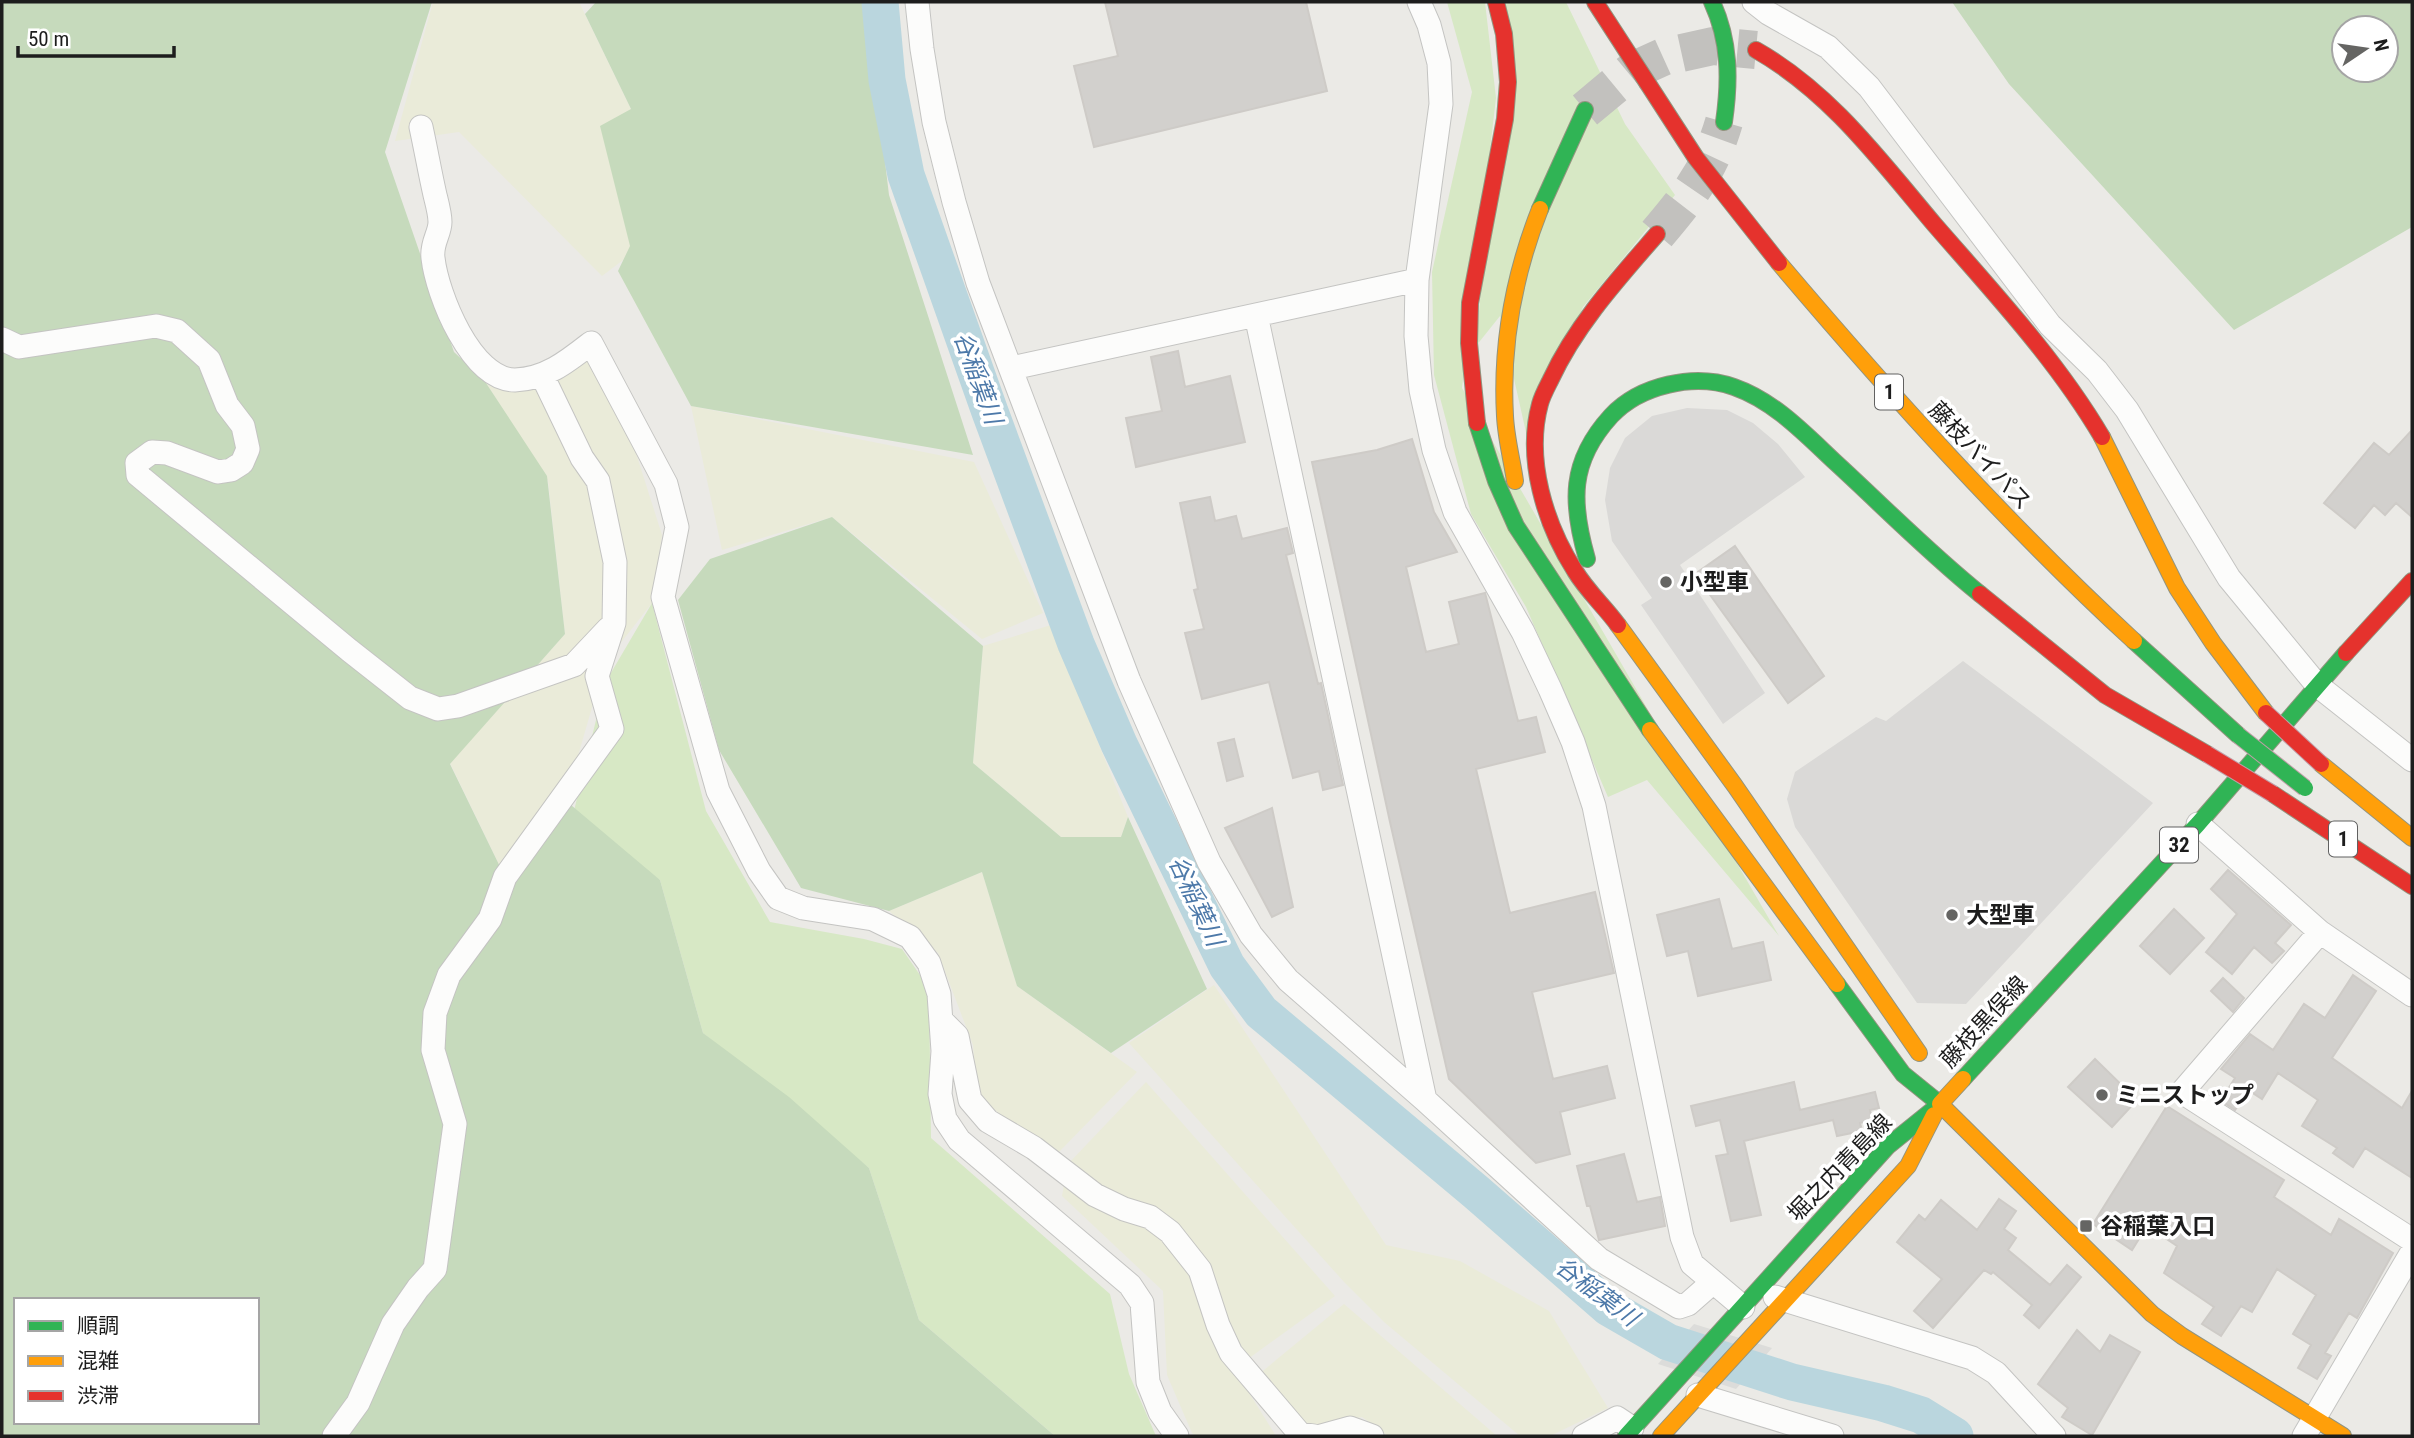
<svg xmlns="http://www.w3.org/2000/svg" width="2414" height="1438" font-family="'Roboto Condensed','Noto Sans JP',sans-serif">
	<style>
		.residential { fill: #dad9d7 }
		.farmland { fill: #eaebd9 }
		.grass { fill: #d7e8c5 }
		.forest { fill: #c6dabc; fill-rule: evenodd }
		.pier { fill: #dcdcda }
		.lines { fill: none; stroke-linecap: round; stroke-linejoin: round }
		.river { stroke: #bad6de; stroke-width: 37 }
		.building { fill: #d2d0cd; stroke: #cecbc7; stroke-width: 2 }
		.highway-tunnel { stroke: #c2c1be; stroke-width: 38; stroke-dasharray: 38 19; stroke-linecap: butt }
		.street-casing { stroke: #c4c4c2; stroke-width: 25 }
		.fast-casing { stroke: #92947f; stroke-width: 18 }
		.slow-casing { stroke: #92947f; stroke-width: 18 }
		.jam-casing { stroke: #92947f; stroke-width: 18 }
		.street { stroke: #fcfcfb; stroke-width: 23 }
		.fast { stroke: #30b455; stroke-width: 16 }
		.slow { stroke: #ff9f0a; stroke-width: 16 }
		.jam { stroke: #e5322d; stroke-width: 16 }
		.fast-bridge-casing { stroke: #c09ea7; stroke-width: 18; stroke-linecap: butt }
		.jam-bridge-casing { stroke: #c09ea7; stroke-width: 18; stroke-linecap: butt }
		.fast-bridge { stroke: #30b455; stroke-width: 16 }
		.jam-bridge { stroke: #e5322d; stroke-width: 16 }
		.poi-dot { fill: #656563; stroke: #fff; stroke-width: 2.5 }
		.labels { text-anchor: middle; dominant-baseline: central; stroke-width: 7; stroke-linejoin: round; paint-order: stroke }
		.shield { fill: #fff; stroke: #616161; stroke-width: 2 }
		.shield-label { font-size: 21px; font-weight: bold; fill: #1d1d1d }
		.street-label { font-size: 23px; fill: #1d1d1d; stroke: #fff }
		.poi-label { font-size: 23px; font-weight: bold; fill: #1d1d1d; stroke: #fff; text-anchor: start }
		.water-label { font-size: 24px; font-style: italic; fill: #4d79a9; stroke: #fff }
	</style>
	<rect width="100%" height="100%" fill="#ebeae6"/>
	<path class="residential" d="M1687,408l40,2 26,13 25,21 27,33 -125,88 85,128 -42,31 -82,-119 11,-7 -40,-57 -7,-41 5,-32 15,-30 27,-22z
		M1963,661l190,142 -187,201 -49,-1 -122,-176 -8,-28 8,-27 81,-55 10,4z"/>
	<path class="farmland" d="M433,2h146l52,107 8,139 -37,28 -143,-144 -64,9z
		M589,359l46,91 27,85 -10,68 -47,60 -37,127 -63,87 -55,-114 115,-129 -17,-153 -64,-101 55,5z
		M691,406l283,56 69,151 -61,26 -150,-122 -110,33z
		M1051,625l77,192 -7,20h-60l-88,-74 10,-117z
		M982,872l35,114 120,86 -81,83 -79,-58 -4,-52 -35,-92 -49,-42z
		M1214,985l172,260 74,16 89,50 59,97 -58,28h-30l-136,-114 -39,-39 -216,-240z
		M1146,1082l189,214 -101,73 42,67h-81l-3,-3 -25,-58 -4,-84 -101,-95 6,-32z
		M1344,1304l153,132h-109l-26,-19 -54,9 -50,-51z"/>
	<path class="grass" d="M1447,2h38l11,96 -34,290 317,548 -132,-156 -39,17 -82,-190 -55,-93 -37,-139 -2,-103 40,-180z
		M1506,2h60l59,122 50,71 -92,112 -56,130 -27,-121 -24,30z
		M652,603l54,208 64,111 94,17 38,10 27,39 2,150 179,156 19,80 27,62h-101l-136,-116 -50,-152 -166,-135 -43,-153 -88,-61 33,-136z"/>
	<path class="forest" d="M2,2h430l-47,150 69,200 30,28 63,96 18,158 -115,130 55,113 66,-72 89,75 43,153 86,64 80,71 50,152 136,116h-1053zM16,1300h241v122h-241z
		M596,2h270l23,193 84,260 -282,-49 -73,-135 12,-25 -30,-120 31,-17 -46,-95z
		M1952,2h460v225l-178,103 -225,-246zM2344,28h42v42h-42z
		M832,517l151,129 -10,117 88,74h60l7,-20 79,172 -96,64 -94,-67 -35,-114 -93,39 -88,-23 -82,-138 -41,-150 32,-41z"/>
	<path class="pier" d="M1694,1324l78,24 -36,41 -78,-25z"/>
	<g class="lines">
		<path class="river" d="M880,2l7,78 19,95 84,237 86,232 43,100 108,222 34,46 215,180 133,116 59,34 124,40 91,21 38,12 34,21"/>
	</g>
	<path class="building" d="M1105,2h201l21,89 -233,56 -20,-81 44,-10z
		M1178,351l7,36 45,-11 15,66 -109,25 -10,-49 36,-7 -11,-54z
		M2412,430v87l-16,-14 -11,12 -11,-10 -19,23 -31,-25 50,-60 15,12z
		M1412,439l22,73 23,40 -51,15 20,85 33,-8 -10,-42 36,-9 33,128 18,-4 9,35 -69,17 34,144 85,-21 19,81 -82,19 21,87 54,-13 8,32 -55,14 10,42 -34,9 -87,-84 -59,-257 -78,-360 65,-12z
		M1210,497l5,24 21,-5 6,23 45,-11 6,25 -7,2 32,129 3,-1 22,102 -20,5 -4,-19 -26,7 -24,-96 -67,17 -17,-66 19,-4 -10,-39 4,-1 -18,-86z
		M1735,546l89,130 -36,27 -93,-129z
		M1234,739l9,37 -16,5 -9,-38z
		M1272,808l21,99 -21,10 -47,-89z
		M2228,870l63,55 -16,18 9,8 -12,12 -18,-16 -22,27 -26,-22 31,-38 -26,-25z
		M1719,899l13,50 31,-7 8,38 -73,16 -10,-45 -21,5 -10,-41z
		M2174,909l30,29 -34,36 -30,-28z
		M2353,975l23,16 -44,67 70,50 10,-17v87l-47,-30 -12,19 -20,-14 4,-5 -35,-22 16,-26 -40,-27 -16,26 -14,-9 -13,20 -12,-8v-5l12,-19 -14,-9 29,-35 23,16 31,-46 21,14z
		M2223,978l21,20 -11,14 -22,-21z
		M2095,1059l42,41 -25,27 -44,-40z
		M1794,1082l6,28 75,-18 4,16 -9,2 2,10 -12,3 2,8 -25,5 -4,-16 -89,21 17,74 -30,6 -15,-65 12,-2 -8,-34 -24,6 -5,-20z
		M2167,1106l117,74 -10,17 57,38 8,-16 54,34 -36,65 -8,-5 -24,40 6,3 -14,23 -19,-11 13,-23 -18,-11 23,-39 -39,-26 -25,43 -11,-6 -20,30 -19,-12 12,-17 -50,-34 13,-27 -30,-20 -15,24 -39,-26z
		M1624,1154l13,48 23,-5 5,29 -66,14 -9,-34h-3l-10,-40z
		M1999,1199l17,12 -12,18 12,9 -8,12 42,35 17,-20 14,12 -42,51 -15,-13 8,-10 -39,-33 -2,2 -7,-4 -51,58 -19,-17 28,-32 -45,-37 22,-27 6,5 16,-20 36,30z
		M2077,1330l23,22 10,-17 30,17 -48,83 -30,-18 6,-9 -30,-24z"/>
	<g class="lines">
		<path class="highway-tunnel" d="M1585,110l47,-39 31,-14 50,-11 43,4
			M1657,234c32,-38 53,-64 67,-112"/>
		<defs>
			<path id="street" d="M917,2l5,47 12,73 20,80 24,81 151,398 80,181 42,73 37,45 137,120 174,159 80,48 9,-3 25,-22
				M1419,2l10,23 10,38 2,41 -24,176 -1,56 5,54 13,60 21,62 68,120 27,57 23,53 21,64 88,431 10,27 51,43
				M1754,2l14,11 60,34 41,40 181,238 47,46 30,39 102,168 88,107 95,75
				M421,127c5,23 9,46 14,68 2,8 5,19 5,27 0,12 -9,21 -7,36 4,36 38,122 82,122 31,-1 53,-19 76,-37l75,141 11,43 -14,70 55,194 41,80 19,27 25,10 70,11 37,18 19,26 10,31 4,57 -3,43 5,25 14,21 171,145 12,18 6,79 12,30 17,24
				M1256,315l169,785
				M2,339l17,8 137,-21 21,5 32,29 18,45 16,21 5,23 -6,14 -11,7 -13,2 -51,-19 -15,-1 -15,11 1,12 211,175 61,48 28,11 20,-3 116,-41 34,-36
				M1012,368l405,-88
				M2198,824l122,108 92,63
				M2320,932l-138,160 230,148
				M941,1020l16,16 13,64 18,21 46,27 61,47 29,14 26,8 20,15 30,38 18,55 13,28 69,81 14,2
				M1775,1297l197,61 24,15 58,63
				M1698,1395l134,41
				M334,1436l24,-33 35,-79 25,-36 17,-19 20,-145 -22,-74 2,-37 14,-38 41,-56 15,-42 107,-148 -15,-53 17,-53 1,-61 -17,-81 -16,-23 -40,-83
				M1321,1436l29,-8 22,8
				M1584,1436l33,-18 15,10
				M2304,1436l108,-184"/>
			<path id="fast" d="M1712,2c18,39 18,78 12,120
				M1540,209l45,-99
				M1477,423l19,58 20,45 134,204
				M1587,559c-16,-56 -18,-97 24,-143 29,-31 83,-43 123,-29 40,14 70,46 101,75 48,44 94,91 145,132
				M2134,641l104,94
				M1837,984l66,90 37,30
				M1963,1079l235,-255 148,-171
				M1626,1436l262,-290 52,-42"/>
			<path id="slow" d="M1779,263c112,132 228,261 355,378
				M2102,437l75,151 36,55 53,70
				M1515,481c-3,-21 -9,-43 -10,-65 -4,-71 9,-141 35,-207
				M1618,625l117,161 184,267
				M1650,730l187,254
				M2321,764l91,74
				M1963,1079l-23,25 212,210 30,22 161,100
				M1661,1436l247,-270 26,-51"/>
			<path id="jam" d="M1595,2l101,156 83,105
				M1756,50c74,42 124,110 178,174 59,68 122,135 168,213
				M1477,423l-8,-80 1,-40 35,-184 3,-37 -4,-48 -8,-32
				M1980,594l125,101 102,59
				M1618,625c-13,-18 -31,-34 -43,-54 -30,-47 -50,-112 -35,-167 2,-8 7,-17 11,-25 25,-54 67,-100 106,-145
				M2346,653l66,-72
				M2273,794l139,92"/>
		</defs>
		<use href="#street" class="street-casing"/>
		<use href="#fast" class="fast-casing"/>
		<use href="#slow" class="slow-casing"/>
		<use href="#jam" class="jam-casing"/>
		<use href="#street" class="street"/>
		<use href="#fast" class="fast"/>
		<use href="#slow" class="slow"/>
		<use href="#jam" class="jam"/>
		<defs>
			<path id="fast-bridge" d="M2238,735l67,53"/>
			<path id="jam-bridge" d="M2266,713l55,51
				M2207,754l66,40"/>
		</defs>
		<use href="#fast-bridge" class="fast-bridge-casing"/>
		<use href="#jam-bridge" class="jam-bridge-casing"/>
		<use href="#fast-bridge" class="fast-bridge"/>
		<use href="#jam-bridge" class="jam-bridge"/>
	</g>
	<g class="poi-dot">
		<circle cx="1666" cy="582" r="7"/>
		<circle cx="1952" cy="915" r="7"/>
		<circle cx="2102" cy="1095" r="7"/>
		<rect x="2079" y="1219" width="14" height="14" rx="3.5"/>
	</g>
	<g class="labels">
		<g class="shield">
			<rect x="1875" y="374.5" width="28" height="35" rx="5"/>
			<rect x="2329" y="821.5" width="28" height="35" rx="5"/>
			<rect x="2160" y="827.5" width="38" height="35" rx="5"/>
		</g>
		<g class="shield-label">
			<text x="1889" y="392">1</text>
			<text x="2343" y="839">1</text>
			<text x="2179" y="845">32</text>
		</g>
		<g class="street-label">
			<text transform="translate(1980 456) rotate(47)">藤枝バイパス</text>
			<text transform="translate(1984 1022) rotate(-47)">藤枝黒俣線</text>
			<text transform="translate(1840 1168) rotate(-46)">堀之内青島線</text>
		</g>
		<g class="poi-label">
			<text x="1680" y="582">小型車</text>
			<text x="1966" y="915">大型車</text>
			<text x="2116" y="1095">ミニストップ</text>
			<text x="2100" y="1226">谷稲葉入口</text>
		</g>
		<g class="water-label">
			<text transform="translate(978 378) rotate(70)">谷稲葉川</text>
			<text transform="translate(1196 901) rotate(65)">谷稲葉川</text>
			<text transform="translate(1597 1292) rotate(37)">谷稲葉川</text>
		</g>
	</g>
	<rect width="2414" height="1438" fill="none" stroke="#1d1d1d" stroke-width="7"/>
	<rect x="14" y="1298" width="245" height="126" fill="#ffffff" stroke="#a5a5a5" stroke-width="2"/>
	<rect x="28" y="1321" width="35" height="10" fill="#30b455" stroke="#a5a5a5" stroke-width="2"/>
	<text x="77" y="1333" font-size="21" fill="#1d1d1d">順調</text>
	<rect x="28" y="1356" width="35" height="10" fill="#ff9f0a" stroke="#a5a5a5" stroke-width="2"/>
	<text x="77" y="1368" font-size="21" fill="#1d1d1d">混雑</text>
	<rect x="28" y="1391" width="35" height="10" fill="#e5322d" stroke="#a5a5a5" stroke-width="2"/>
	<text x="77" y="1403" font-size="21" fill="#1d1d1d">渋滞</text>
	<g transform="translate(2365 49) rotate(77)"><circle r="33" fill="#ffffff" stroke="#a5a5a5" stroke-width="2"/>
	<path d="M0-5L12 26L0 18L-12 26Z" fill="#656563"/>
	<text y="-10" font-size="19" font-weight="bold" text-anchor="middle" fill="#1d1d1d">N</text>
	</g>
	<path d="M18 46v10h156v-10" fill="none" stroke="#1d1d1d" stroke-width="3.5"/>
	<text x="28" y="46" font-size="21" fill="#1d1d1d" stroke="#ffffff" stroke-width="5" paint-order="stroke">50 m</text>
</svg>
